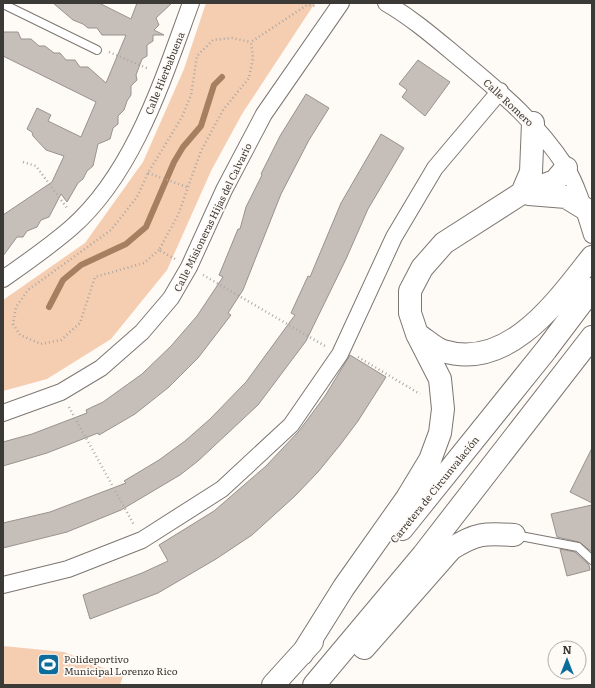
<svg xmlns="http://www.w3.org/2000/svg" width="595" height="688" font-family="Literata,serif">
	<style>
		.park { fill: #f5cdb1 }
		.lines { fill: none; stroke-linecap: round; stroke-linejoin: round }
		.stream { stroke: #a67e60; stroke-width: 6 }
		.building { fill: #c6beb9; stroke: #99928d }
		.lane-casing { stroke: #7d7772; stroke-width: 10 }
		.street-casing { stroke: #7d7772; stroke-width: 18 }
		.secondary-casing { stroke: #7d7772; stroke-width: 24 }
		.path { stroke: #aba8a4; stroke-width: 2.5; stroke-dasharray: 1 3; stroke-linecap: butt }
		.lane { stroke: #fff; stroke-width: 8 }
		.street { stroke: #fff; stroke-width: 16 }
		.secondary { stroke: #fff; stroke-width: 22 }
		.labels { text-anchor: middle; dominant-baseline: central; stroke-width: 3.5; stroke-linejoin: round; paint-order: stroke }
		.street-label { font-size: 10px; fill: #3c3a37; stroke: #fefaf6 }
		.poi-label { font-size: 10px; fill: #3c3a37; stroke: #fefaf6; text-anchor: start }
	</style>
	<rect width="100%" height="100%" fill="#fefaf6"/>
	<path class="park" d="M206,3h109l-73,111 -31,57 -44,99 -56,69 -64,40 -44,12v-91l82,-57 58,-81 41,-93z
		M3,646l61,6 59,24 -3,9h-117z"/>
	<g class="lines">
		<path class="stream" d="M49,307l14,-27 18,-15 45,-21 20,-17 28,-65 9,-15 18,-21 13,-41 8,-8"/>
	</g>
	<path class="building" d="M53,3h46l32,16 6,-16h35l-16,15 3,7 -5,5 10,5h-11v6l-6,4v11l-5,3 -6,16 1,5 -6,6v9l-4,6 -3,9 -6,6v8l-5,4 -3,11 -12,5 -5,22 -6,5 -4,8 -5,4 -11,19 -6,-8 -12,23 -8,3 -4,7 -10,4 -4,6h-6l-14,19v-41l49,-33 12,-26 -18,-6 -13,-14 -1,-4 -5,-3 10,-21 14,7 -3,6 33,16 15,-35 -93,-46v-24h15l3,7h10l8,7h6l9,7h6l6,7h9l5,7h8l18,16 20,-48h-24l-5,-7h-9l-5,-4 -10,-4z
		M418,60l32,22 -25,34 -23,-19 5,-7 -8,-6z
		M306,94l23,14 -20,32 -28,54 -38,96 -15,23 3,2 -33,43 -29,29 -34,27 -36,21 -1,-2 -51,20 -44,13v-24l29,-8 55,-21 -1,-3 17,-8 39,-28 29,-28 26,-30 26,-39 -4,-2 3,-7 16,-39h2l6,-22 16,-32 -1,-1 19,-38z
		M381,134l23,14 -36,61 -22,50 -40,82 -48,64 -60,56 -18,14 -59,35 -54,22 -64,16v-25l47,-11 76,-29 -2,-2 35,-21 26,-19 25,-22 36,-37 49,-67 -4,-2 17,-37 2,1 31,-74z
		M350,355l36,22 -28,44 -18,24 -22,27 -23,24 -43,39 -36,24 -58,34 -68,26 -7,-24 59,-22 26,-12 -9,-16 55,-34 52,-45 33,-35 26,-35z
		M592,448v55l-22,-11z
		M592,505v47l-13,-10 -22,-5 -6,-23z
		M560,549l15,3 14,13 1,5 -23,6z"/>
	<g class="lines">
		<defs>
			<path id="lane" d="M3,4l94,46
				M515,535l63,12 14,13"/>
			<path id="street" d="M386,3c26,15 49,35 72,54 42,35 78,64 108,110 12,20 19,46 26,68
				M3,279c23,-16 47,-33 68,-51 63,-55 92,-149 120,-225
				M3,413l58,-21 40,-24 41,-36 29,-34 18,-31 35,-77 40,-76 77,-111
				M3,585l65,-16 74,-29 80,-51 69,-64 49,-71 54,-117 41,-69 65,-77"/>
			<path id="secondary" d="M522,193l9,-21 2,-49
				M529,194l37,3 18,11
				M417,334c8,5 17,14 26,17 66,20 114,-50 149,-94
				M402,529l144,-179 46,-61
				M364,648l87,-99c25,-16 34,-16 63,-14
				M302,654l42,-67 63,-89 23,-38 10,-27 3,-24 -3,-30 -23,-45 -7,-21v-22l12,-23 22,-25 78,-50 33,-12 11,-13
				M273,685l39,-43
				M314,685l109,-130 169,-218"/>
		</defs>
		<use href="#lane" class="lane-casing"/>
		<use href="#street" class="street-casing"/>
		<use href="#secondary" class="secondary-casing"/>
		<path class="path" d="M109,52l40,17
			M23,162l13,4 31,42
			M148,173l39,14
			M159,250l-15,13 -49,14 -15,46 -19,17 -20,4 -21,-9 -7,-11 3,-17 12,-17 83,-60 26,-33 11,-24 34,-56 9,-22 6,-39 16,-16 19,-2 19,4
			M175,259l-16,-9 19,-35 23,-64 22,-41 26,-32 4,-20 -2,-16 56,-37 10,1
			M203,275l122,71
			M358,357l62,37
			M69,407l65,118"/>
		<use href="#lane" class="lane"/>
		<use href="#street" class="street"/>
		<use href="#secondary" class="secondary"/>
	</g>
	<defs>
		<symbol id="stadium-square" viewBox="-11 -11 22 22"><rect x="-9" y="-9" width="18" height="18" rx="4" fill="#0c6d9b" stroke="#fefaf6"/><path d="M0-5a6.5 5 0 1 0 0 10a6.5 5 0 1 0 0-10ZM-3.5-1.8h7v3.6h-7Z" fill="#fff"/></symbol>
	</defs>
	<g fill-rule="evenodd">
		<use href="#stadium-square" x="36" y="652" width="25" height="25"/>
	</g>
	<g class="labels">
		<g class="street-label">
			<text transform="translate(164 73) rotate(-68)">Calle Hierbabuena</text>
			<text transform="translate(509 102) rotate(43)">Calle Romero</text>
			<text transform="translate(212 217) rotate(-64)">Calle Misioneras Hijas del Calvario</text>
			<text transform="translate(434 489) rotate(-51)">Carretera de Circunvalación</text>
		</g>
		<g class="poi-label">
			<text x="64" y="658">Polideportivo<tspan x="64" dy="12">Municipal Lorenzo Rico</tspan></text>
		</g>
	</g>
	<rect width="595" height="688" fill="none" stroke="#3c3a37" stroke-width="8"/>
	<g transform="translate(567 660)"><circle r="19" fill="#fefaf6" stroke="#b0adaa"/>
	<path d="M0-3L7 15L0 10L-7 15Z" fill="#0c6d9b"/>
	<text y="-6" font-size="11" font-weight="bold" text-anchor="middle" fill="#3c3a37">N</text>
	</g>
</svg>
